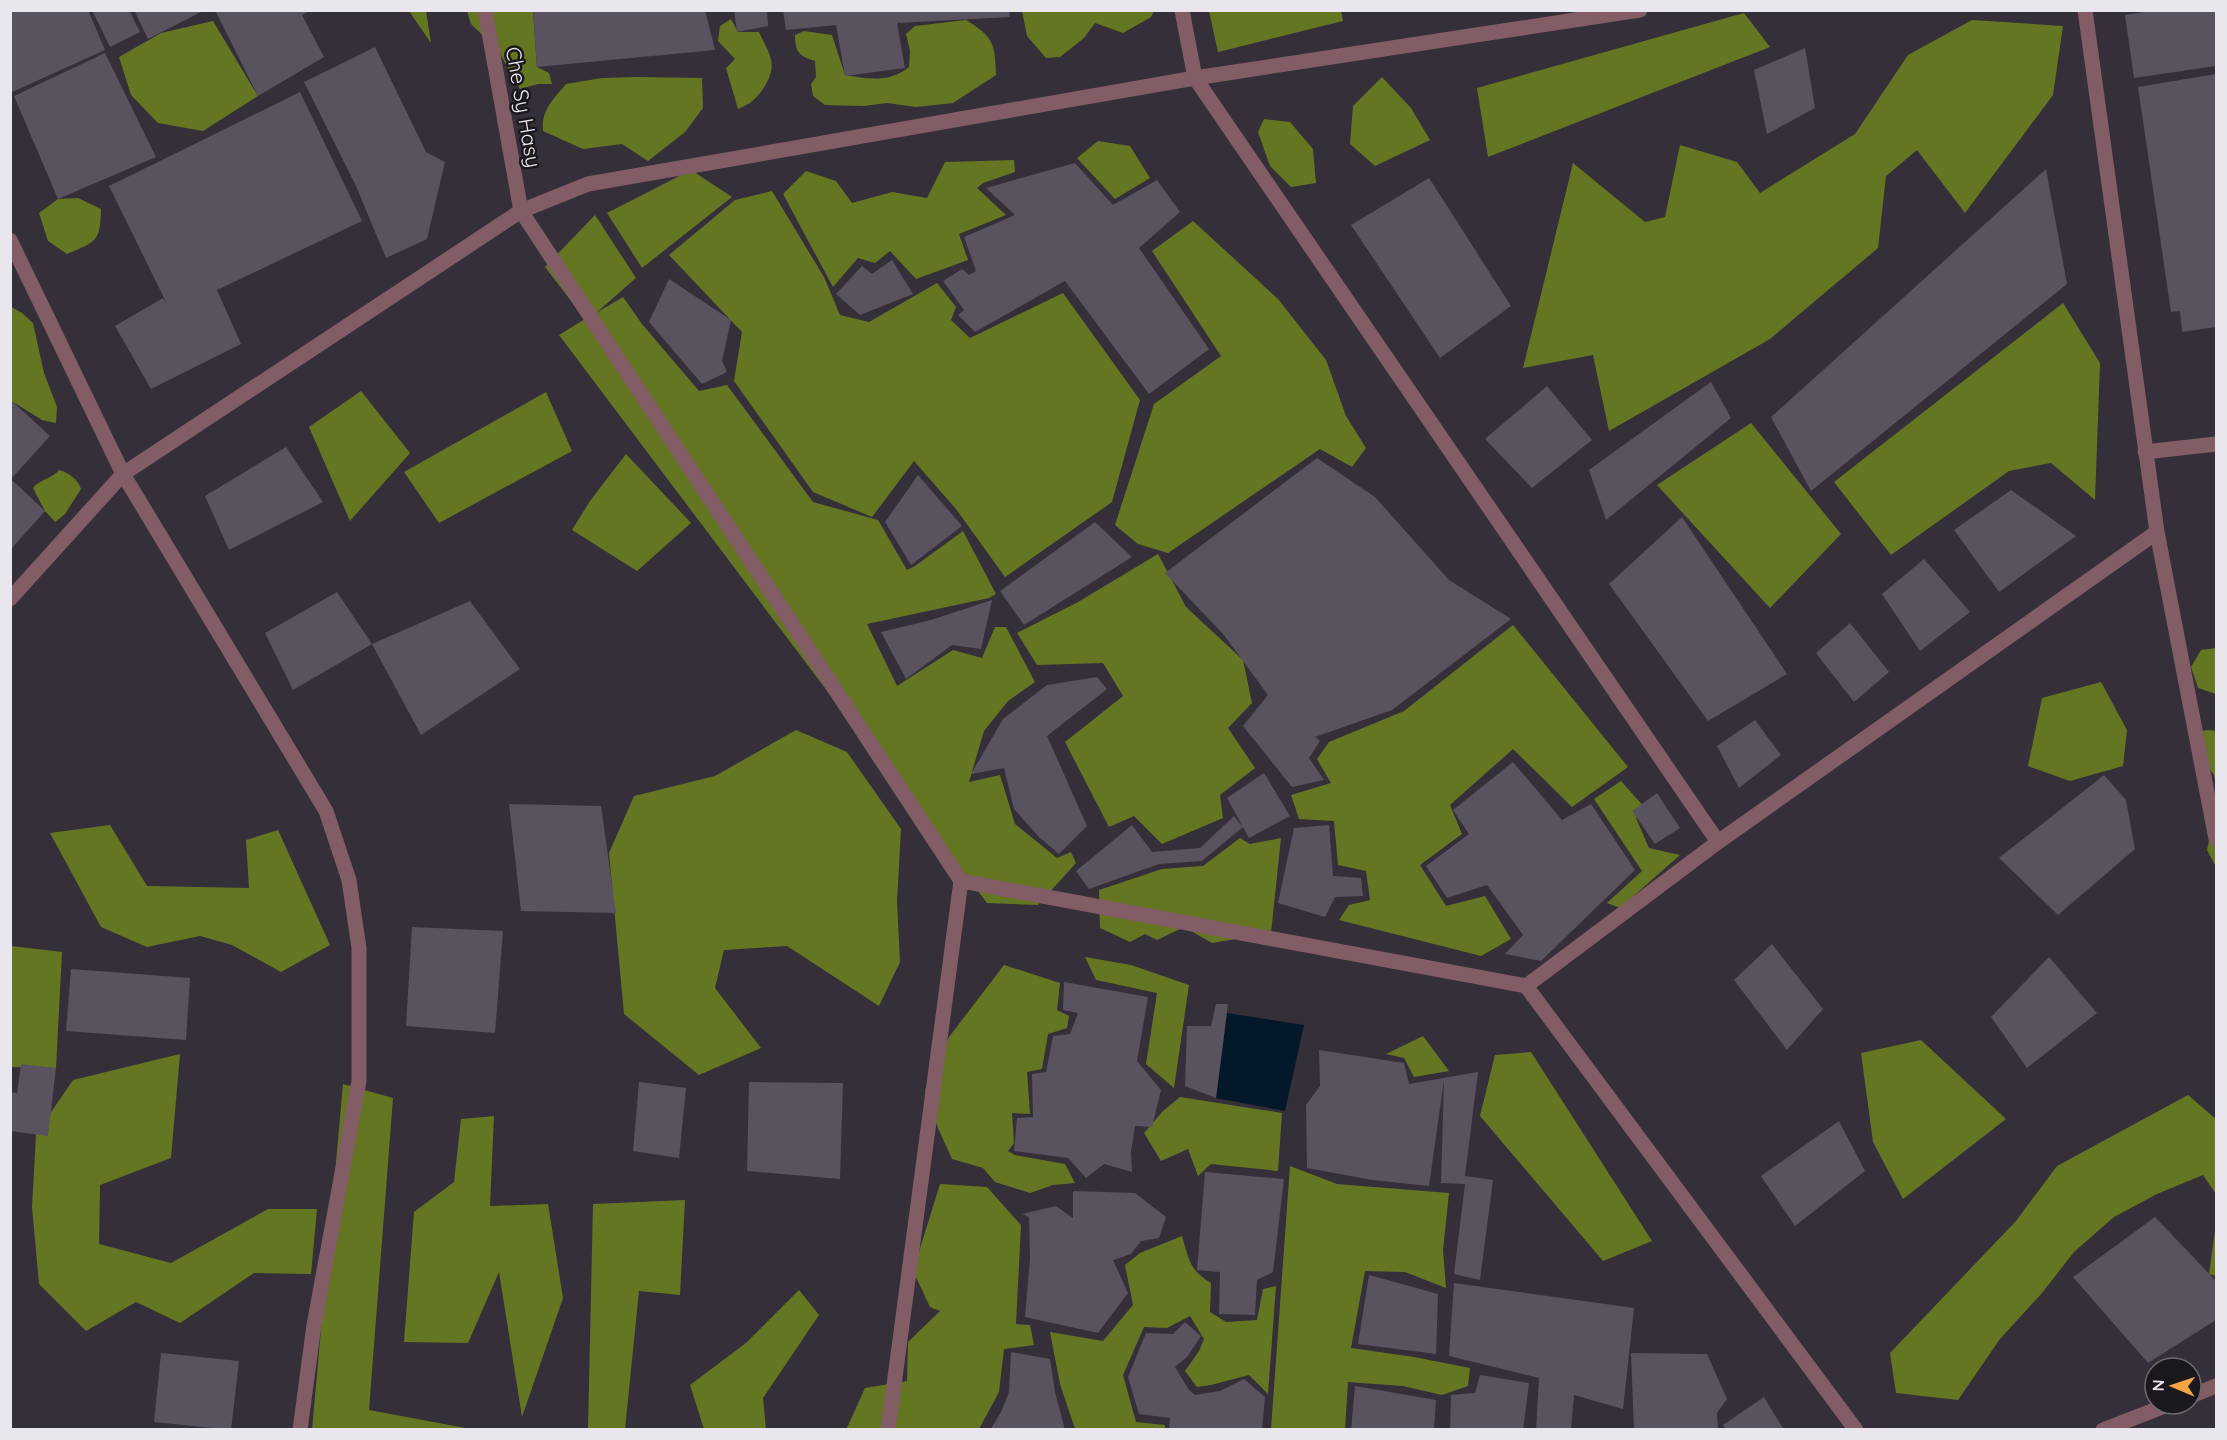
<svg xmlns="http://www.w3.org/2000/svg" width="2227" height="1440" font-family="Quicksand,sans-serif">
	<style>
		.forest { fill: #657623 }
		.water { fill: #031829 }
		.building { fill: #59535f }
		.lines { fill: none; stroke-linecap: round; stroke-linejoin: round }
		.street { stroke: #825d65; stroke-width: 15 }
		.labels { text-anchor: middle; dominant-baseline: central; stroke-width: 5; stroke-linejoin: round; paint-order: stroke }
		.street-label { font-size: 21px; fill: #eae6ed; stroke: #1b181d }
	</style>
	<rect width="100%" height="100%" fill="#352f39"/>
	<path class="forest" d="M409,11h17l5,32z
		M467,11h71l-5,1 4,55 12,6 3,11h-14l-18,5 -22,-39 -27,-26z
		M1022,11v-1l132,1 -3,6 -28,16 -28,-10 -11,15 -24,19 -14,1 -19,-22z
		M1209,11h132l2,10 -125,31z
		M1744,13l26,34 -282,110 -11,-69z
		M731,19l7,13h21c11,24 20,32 4,57 -8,11 -13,15 -25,20l-12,-41 9,-9 -17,-18 2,-15z
		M966,20c28,17 29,24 30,55l-43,28 -37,4 -29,-4 -23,3 -39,-1 -12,-9 -2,-12 5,-7 -1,-16c-16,-5 -20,-9 -20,-26l9,-4 28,4 13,40c23,4 45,8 64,-8l1,-16 -4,-17 9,-8z
		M1972,20l91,6 -10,69 -88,118 -48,-63 -31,26 -8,72 -108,91 -161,92 -16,-76 -70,13 50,-205 72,59 20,-5 15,-72 57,17 23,31 95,-59 53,-79z
		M213,21l45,75 -55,35 -45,-8 -27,-28 -12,-38 42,-24z
		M636,77l66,1 1,30 -18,24 -37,29 -26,-17 -39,5 -40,-18c-2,-21 10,-31 23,-47l36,-6z
		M1382,77l29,31 19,32 -55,26 -25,-22 3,-38z
		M1264,119l26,3 23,27 3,34 -25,4 -21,-21 -12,-34z
		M1098,141l32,5 20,32 -35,21 -38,-41z
		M1014,160l1,12 -32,11 -6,5 29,27 -47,19 9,26 -52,19 -26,-28 -15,12 -17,-5 -25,29 -50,-93 23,-23 30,10 16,22 40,-11 35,6 18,-36z
		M691,170l41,27 -90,71 -35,-55z
		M772,191l52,86 16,38 29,7 68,-39 19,24 -5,13 19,18 93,-45 77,107 -28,102 -107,75 -49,-68 -42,-48 -42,56 -59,-25 -79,-111 8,-49 -73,-77 66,-55z
		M78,198l23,11c-1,33 -4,32 -34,45l-19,-13 -9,-28 19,-14z
		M595,215l41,63 -40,35 27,-16 19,27 57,67 28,-6 86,117 65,18 29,50 8,-4 48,-35 33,63 -7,4 -122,26 30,62 56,-36 29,8 13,-31h11l29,55 -27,19 -24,30 -15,51 31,-7 15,49 42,34 14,-6 5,11 -38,42 -51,-2 -428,-568 26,-16 -40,-52z
		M1193,221l85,78 48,61 20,56 20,32 -14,19 -32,-18 -152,104 -30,-9 -23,-19 39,-121 67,-48 -69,-105z
		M2063,303l37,60 -5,137 -44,-37 -42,8 -118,84 -57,-73z
		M10,306l12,7 11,10 11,50 13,34 -1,16 -14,-3 -29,-18 -2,2z
		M361,391l49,62 -60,68 -41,-94z
		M546,392l26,59 -133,72 -35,-51z
		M1751,423l90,111 -71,74 -113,-123z
		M626,454l65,69 -54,48 -65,-41 18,-29z
		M59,470c10,3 19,9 22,19l-16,25 -10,8 -10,-11 -12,-23c7,-9 19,-9 26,-18z
		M1158,554l28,53 57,53 9,43 -24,25 27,40 -35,27 3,23 -61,26 -28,-28 -25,11 -44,-85 58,-46 -20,-33 -66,2 -20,-32 61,-31z
		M1513,625l115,142 -56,40 -59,-58 -63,56 12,29 -42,31 26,41 39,-10 26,43 -30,17 -142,-36 10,-15 21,-5 -4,-29 -28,-6 -4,-44 -35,-2 -8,-24 40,-12 -14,-24 12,-17 75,-31z
		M2216,648v46l-18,-6 -7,-21 10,-17z
		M2101,682l26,48 -4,36 -53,15 -42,-15 14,-68z
		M796,730l51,22 54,77 -4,72 3,61 -21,44 -92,-60 -63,4 -9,38 46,60 -62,27 -75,-61 -15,-161 25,-57 81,-20z
		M2208,730l8,1v56l-2,-12 -15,-21 2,-23z
		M1621,781l25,28 -10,9 13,30 31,7 -60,53 -13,-5 35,-32 -48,-72z
		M2216,809v58l-9,-17z
		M110,825l37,61 102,2 -3,-48 32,-10 52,115 -49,27 -49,-27 -32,-9 -53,11 -46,-20 -51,-94z
		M1240,838l10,6 31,-6 -10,95 -59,10 -28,-16 -27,13 -12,-6 -15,8 -30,-14 -1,-38 63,-21 41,-3z
		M11,946l51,6 -6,116 -45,-1z
		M1085,957l46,8 58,20 -15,103 -28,-24 11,-71 -61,-13z
		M1004,965l56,18 -3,27 12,6 -2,12 -19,6 -6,35 -15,3 3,42 -18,-1 2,30 -6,8 7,4 50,9 10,19 -22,2 -23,8 -35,-11 -12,-14 -31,-9 -14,-31 -13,-38 24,-53z
		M1423,1036l26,35 -35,6 -10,-19 -18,-4z
		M1921,1040l85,79 -103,80 -30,-57 -12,-89z
		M1531,1052l121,189 -49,20 -123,-145 15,-61z
		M180,1054l-9,104 -71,27 -1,59 72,19 97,-54h49l-6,65 -57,-1 -74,50 -44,-21 -50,29 -47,-47 -7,-77 4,-73 37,-54z
		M343,1084l50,14 -24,312 107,20h-164z
		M2188,1095l28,24v75l-13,-19 -46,19 -43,23 -40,35 -32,41 -42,46 -42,61 -62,-7 -6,-40 126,-132 41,-55z
		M1180,1097l102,16 -4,58 -67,-7 -13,12 -10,-27 -27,12 -17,-28 19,-22z
		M494,1116l-4,90 58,-2 15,94 -41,119 -23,-145 -31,71 -64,-1 10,-130 40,-30 7,-63z
		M1290,1166l47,18 112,9 -6,57 3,38 -41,-16 -40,-1 -14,77 63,9 56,11 -2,18 -26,9 -39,-9 -55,-4 -3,47h-74z
		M940,1184l47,3 34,38 -5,99 14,1 4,20 -30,4 -5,43 -20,37 -133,1 19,-42 42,-7 1,-39 32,-31 -10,-4 -17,-36z
		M685,1200l-5,95 -41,-4 -14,138h-37l5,-225z
		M2216,1223v53l-7,-2z
		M1182,1236c7,23 7,34 29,47l-1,29 16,10 31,-2 6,-31 13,-3 -8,108 -19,-19 -38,10 -14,2 -12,-16 14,-20 5,-12 -14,-23 -23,12 -23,-1 -21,48 13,47 29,3v4h-90l-15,-45 -10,-52 53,9 30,-36 -8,-40 15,-12z
		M799,1290l20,25 -56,83 3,31h-62l-14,-44 56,-42z"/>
	<path class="water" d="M1227,1013l77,12 -19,86 -69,-13z"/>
	<path class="building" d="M10,10h78l17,40 -95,43z
		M92,10h37l11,22 -30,15z
		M134,10h71l-57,29z
		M215,10h96l-9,5 22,42 -66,39z
		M542,10h163l10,40 -178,17 -4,-55z
		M734,10h33l1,16 -31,6z
		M783,10h226l1,7 -113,6 8,45 -60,8 -9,-51 -50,5z
		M2158,10h58v56l-82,12 -9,-63z
		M375,47l51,105 19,10 -18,77 -41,19 -30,-72 -52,-104z
		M1805,48l10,60 -48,26 -13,-64z
		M105,53l51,104 -98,42 -44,-103z
		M2216,74v253l-34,5 -2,-21 -9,1 -33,-225z
		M300,92l62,129 -145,69 24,54 -90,45 -36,-63 48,-28 4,6 -58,-118z
		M1075,163l38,42 44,-25 23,32 -41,36 70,101 -60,45 -84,-113 -90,51 -17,-17 6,-5 -21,-29 19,-12 7,6 7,-4 -12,-34 51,-22 -29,-27z
		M2046,169l21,115 -256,207 -40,-74z
		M1429,178l82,128 -71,52 -89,-133z
		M892,260l21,34 -53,21 -24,-21 26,-28 10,8z
		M669,279l62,41 -9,41 5,11 -25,12 -53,-62z
		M1711,382l20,36 -125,102 -17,-50z
		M1547,386l45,54 -60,48 -47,-49z
		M13,402l37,34 -39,43 34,32 -33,37 -2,-1v-143z
		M286,447l37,55 -94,48 -24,-54z
		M1317,458l58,39 74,83 62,39 -119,91 -77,27 5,4 -11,17 15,22 -32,7 -49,-61 25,-31 -44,-60 -59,-62z
		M918,475l44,51 -51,39 -26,-43z
		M2011,490l65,46 -77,56 -45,-62z
		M1682,517l105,157 -79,47 -99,-137z
		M1095,522l37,35 -108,68 -24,-34z
		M1924,559l46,53 -50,39 -38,-57z
		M337,592l35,52 -79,46 -28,-57z
		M992,600l-11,49 -29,-4 -46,34 -25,-47 50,-12z
		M470,601l50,68 -99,66 -49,-91z
		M1850,623l39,49 -35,30 -38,-49z
		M1097,677l10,12 -60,47 40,90 -28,28 -20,-17 -25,-28 -10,-41 -33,6 32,-55 44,-34z
		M1755,720l26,35 -42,33 -22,-42z
		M1513,762l49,58 29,-16 44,66 -94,91 -36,-7 18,-19 -36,-50 -40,13 -21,-32 43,-32 -16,-24z
		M1264,773l26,43 -41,22 -22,-40z
		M2104,775l22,25 9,49 -77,66 -59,-57z
		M1657,793l23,35 -25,16 -23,-33z
		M509,804l92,2 15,107 -95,-2z
		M1234,816l9,11 -41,34 -43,3 -70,25 -13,-18 56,-46 20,27 48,-4z
		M1329,825l4,51 28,2 2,18 -28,1 -10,20 -47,-14 16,-75z
		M412,927l91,4 -8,102 -89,-7z
		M1772,944l51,65 -36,41 -53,-70z
		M2049,957l48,56 -70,55 -36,-51z
		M71,969l119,9 -4,62 -120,-9z
		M1064,982l84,15 -11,64 24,29 -9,37 -17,-1 -4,25 1,21 -28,-8 -18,14 -18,-20 -54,-7 3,-33 16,-1 -1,-43 14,-2 7,-36 17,-2 8,-21 -15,-3z
		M1216,1004h12l-12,94 -31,-12 2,-60h24z
		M1319,1050l85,13 5,21 69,-12 -13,104 28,4 -13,100 -26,-6 11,-90 -24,-1 3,-103 -15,106 -57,-6 -65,-12 -1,-63 14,-19z
		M21,1064l35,4 -8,68 -38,-5v-39l7,1z
		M639,1082l47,6 -7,70 -46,-7z
		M749,1082l94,1 -3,96 -93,-8z
		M1839,1121l26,50 -70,55 -34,-50z
		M1205,1172l79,7 -11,93 -16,8 -2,35 -36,-1 1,-42 -23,-2z
		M1073,1191l62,2 31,24 -7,21 -18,3 -10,13 -18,6 15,33 -30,40 -73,-16 5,-58 -1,-42 -7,-3 34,-8 17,12z
		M2155,1217l61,64v39l-68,43 -75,-86z
		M1369,1275l69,19 -2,60 -78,-10z
		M1454,1283l180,25 -11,101 -49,-14 -3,35h-35l3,-52 -90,-22z
		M1185,1322l16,14 -14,21 -12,10 14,23 6,5 25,-4 24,-12 21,18 -3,33h-93l1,-12 -31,-4 -11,-37 18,-44 27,1z
		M1011,1352l39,7 5,33 10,38h-75l11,-18 8,-20z
		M161,1353l78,8 -8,69 -77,-8z
		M1631,1353l76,1 20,45 -10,14 1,17h-84z
		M1480,1375l49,8 -6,47h-73l1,-35 24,-2z
		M1355,1386l81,14 -2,30h-83z
		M1764,1397l20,33h-58l-3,-5z"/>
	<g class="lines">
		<path class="street" d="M485,10l36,201 440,670 -73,549
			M1182,10l13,68 523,764
			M2085,10l72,522 59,307
			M10,240l113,234 203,337 23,69 10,68v133l-45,244 -14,105
			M2145,452l71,-8
			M10,599l113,-125 398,-263 67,-27 607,-106 445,-68
			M961,881l565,105 192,-144 439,-310
			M1526,986l330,444
			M2191,1396l25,-10
			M2103,1430l67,-26"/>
	</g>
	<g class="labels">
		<g class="street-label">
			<text transform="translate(524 107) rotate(80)">Che Sy Hasy</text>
		</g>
	</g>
	<rect width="2227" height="1440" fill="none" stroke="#eae6ed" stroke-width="24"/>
	<g transform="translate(2173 1386) rotate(272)"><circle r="28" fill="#1b181d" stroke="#6e6a70" stroke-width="1.5"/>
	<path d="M0-4.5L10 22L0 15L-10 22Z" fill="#f4a443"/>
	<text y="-9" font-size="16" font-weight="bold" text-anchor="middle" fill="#eae6ed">N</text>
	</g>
</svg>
